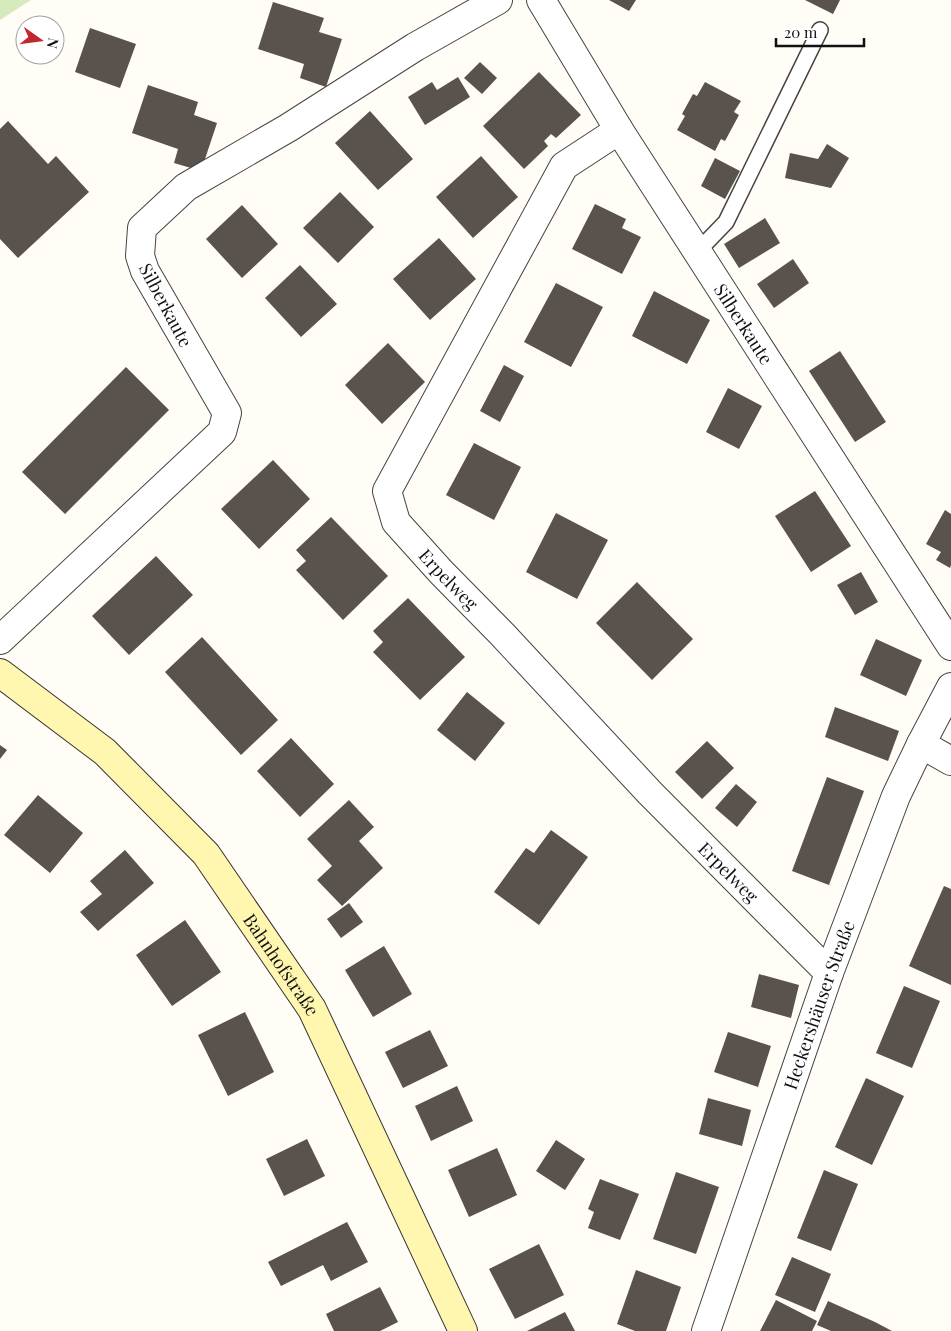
<svg xmlns="http://www.w3.org/2000/svg" width="951" height="1331" font-family="'Playfair Display',serif">
	<style>
		.green { fill: #d5ebbd }
		.building { fill: #5a524d }
		.lines { fill: none; stroke-linecap: round; stroke-linejoin: round }
		.service-casing { stroke: #444; stroke-width: 18 }
		.minor-casing { stroke: #444; stroke-width: 30 }
		.tertiary-casing { stroke: #444; stroke-width: 30 }
		.secondary-casing { stroke: #333; stroke-width: 30 }
		.service { stroke: #fff; stroke-width: 15 }
		.minor { stroke: #fff; stroke-width: 28 }
		.tertiary { stroke: #fff; stroke-width: 28 }
		.secondary { stroke: #fff6b0; stroke-width: 28 }
		.labels { text-anchor: middle; dominant-baseline: central; stroke-width: 5; stroke-linejoin: round; paint-order: stroke }
		.street-label { font-size: 18px; fill: #111; stroke: #fff }
	</style>
	<rect width="100%" height="100%" fill="#fffdf5"/>
	<path class="green" d="M0,0h31l-31,20z"/>
	<path class="building" d="M609,0h27l-7,11z
		M805,0h35l-7,14z
		M273,2l51,16 -5,14 23,7 -16,48 -26,-9 4,-14 -46,-15z
		M90,28l46,16 -16,44 -45,-16z
		M480,62l17,16 -15,16 -18,-16z
		M539,72l42,43 -25,23 -5,-4 -7,7 4,5 -24,23 -41,-43z
		M458,77l12,20 -45,28 -17,-28 24,-15 5,8z
		M705,82l36,19 -7,11 5,3 -14,26 -4,-2 -6,12 -38,-21 8,-14 -3,-2 11,-20 4,2z
		M148,85l50,17 -4,13 23,8 -16,48 -27,-8 4,-14 -46,-16z
		M370,111l43,48 -35,31 -43,-47z
		M8,121l40,43 8,-8 33,36 -71,66 -18,-19v-110z
		M827,144l22,14 -18,30 -46,-10 5,-25 28,6z
		M481,156l37,41 -45,41 -37,-41z
		M715,158l25,13 -15,28 -24,-13z
		M340,192l34,35 -36,36 -35,-35z
		M595,204l31,15 -4,9 19,9 -19,37 -50,-25z
		M242,205l36,39 -36,34 -36,-39z
		M765,218l15,25 -41,25 -15,-24z
		M439,238l37,41 -46,41 -37,-41z
		M793,259l16,24 -35,25 -17,-24z
		M300,265l37,39 -36,33 -36,-39z
		M556,283l47,24 -32,60 -47,-25z
		M654,291l56,29 -23,44 -55,-28z
		M388,343l37,39 -43,42 -37,-39z
		M840,351l46,71 -31,20 -46,-71z
		M504,365l20,11 -24,46 -20,-11z
		M126,367l43,43 -104,104 -43,-42z
		M728,388l34,18 -23,43 -33,-17z
		M474,443l47,24 -27,53 -48,-25z
		M273,460l37,39 -51,50 -38,-40z
		M815,491l36,55 -40,26 -36,-56z
		M945,510l6,4v51l-1,3 -14,-8 5,-8 -15,-8z
		M556,513l52,27 -31,59 -51,-27z
		M331,517l57,59 -45,44 -47,-50 10,-9 -10,-11z
		M156,556l37,39 -64,60 -37,-39z
		M861,572l17,30 -23,13 -18,-30z
		M637,582l56,57 -41,41 -56,-57z
		M408,598l57,59 -45,43 -47,-48 10,-10 -10,-11z
		M202,637l76,83 -37,35 -76,-83z
		M876,639l46,21 -16,36 -46,-21z
		M467,692l38,31 -30,38 -38,-31z
		M835,707l64,24 -11,30 -63,-24z
		M291,738l43,46 -34,33 -43,-46z
		M707,741l27,27 -32,31 -27,-27z
		M0,745l7,5 -7,9z
		M827,777l37,14 -35,94 -37,-14z
		M736,784l21,18 -20,25 -22,-19z
		M38,795l45,38 -33,40 -46,-38z
		M349,800l25,27 -15,14 24,27 -41,38 -25,-26 15,-14 -25,-27z
		M551,830l37,27 -49,68 -45,-33 32,-44 8,5z
		M125,850l29,33 -56,48 -18,-19 22,-18 -12,-13z
		M944,886l7,3v96l-42,-19z
		M349,903l14,19 -22,16 -14,-19z
		M185,920l36,52 -49,34 -36,-51z
		M384,946l28,48 -39,23 -28,-47z
		M759,974l40,11 -8,33 -40,-11z
		M904,986l36,15 -28,67 -36,-15z
		M245,1012l29,60 -46,24 -30,-61z
		M430,1030l18,36 -45,22 -18,-36z
		M728,1032l43,14 -13,41 -44,-15z
		M866,1078l38,18 -32,69 -37,-18z
		M457,1086l16,35 -42,20 -16,-35z
		M708,1098l43,12 -9,36 -43,-12z
		M307,1139l18,37 -41,20 -18,-37z
		M556,1140l29,19 -20,31 -29,-19z
		M497,1148l20,47 -48,22 -21,-47z
		M824,1170l34,14 -27,67 -34,-13z
		M676,1172l43,15 -23,67 -43,-15z
		M600,1179l39,15 -19,46 -32,-12 6,-16 -6,-3z
		M347,1222l21,40 -37,19 -8,-16 -42,21 -13,-24z
		M539,1244l25,51 -49,24 -26,-50z
		M792,1257l39,17 -16,38 -40,-17z
		M636,1270l45,17 -15,44h-31l-18,-7z
		M380,1287l18,35 -18,9h-46l-8,-17z
		M776,1300l41,21 -5,10h-52z
		M828,1301l47,21 17,9h-61l-14,-6z
		M565,1312l10,19h-48z"/>
	<g class="lines">
		<defs>
			<path id="service" d="M697,252l29,-30 94,-192"/>
			<g id="minor">
				<path id="s1" d="M541,0l78,130 332,516"/>
				<path id="s2" d="M619,130l-55,36 -177,325 9,31 45,50 61,62 148,159 179,180"/>
				<path d="M0,640l222,-208 5,-19 -82,-142 -5,-15 2,-28 44,-41 102,-59 127,-81 83,-47"/>
				<path d="M921,744l30,17"/>
			</g>
			<g id="tertiary">
				<path id="s3" d="M706,1331l123,-358 67,-177 25,-52 30,-57"/>
			</g>
			<g id="secondary">
				<path id="s4" d="M0,673l105,79 101,102 106,155 151,322"/>
			</g>
		</defs>
		<use href="#service" class="service-casing"/>
		<use href="#minor" class="minor-casing"/>
		<use href="#tertiary" class="tertiary-casing"/>
		<use href="#secondary" class="secondary-casing"/>
		<use href="#service" class="service"/>
		<use href="#minor" class="minor"/>
		<use href="#tertiary" class="tertiary"/>
		<use href="#secondary" class="secondary"/>
	</g>
	<g class="labels">
		<g class="street-label">
			<text transform="translate(166 305) rotate(62)">Silberkaute</text>
			<text stroke="none"><textPath href="#s1" startOffset="382">Silberkaute</textPath></text>
			<text stroke="none"><textPath href="#s2" startOffset="546">Erpelweg</textPath></text>
			<text stroke="none"><textPath href="#s2" startOffset="951">Erpelweg</textPath></text>
			<text stroke="none"><textPath href="#s4" startOffset="409">Bahnhofstraße</textPath></text>
			<text stroke="none"><textPath href="#s3" startOffset="345">Heckershäuser Straße</textPath></text>
		</g>
	</g>
	<g transform="translate(40 40) rotate(104)"><circle r="24" fill="#ffffff" stroke="#a0a0a0"/>
	<path d="M0-4L9 19L0 12L-9 19Z" fill="#c4262e"/>
	<text y="-8" font-size="14" font-weight="bold" text-anchor="middle" fill="#111111">N</text>
	</g>
	<path d="M776 38v8h88v-8" fill="none" stroke="#111111" stroke-width="2.5"/>
	<text x="784" y="38" font-size="15" fill="#111111" stroke="#ffffff" stroke-width="4" paint-order="stroke">20 m</text>
</svg>
